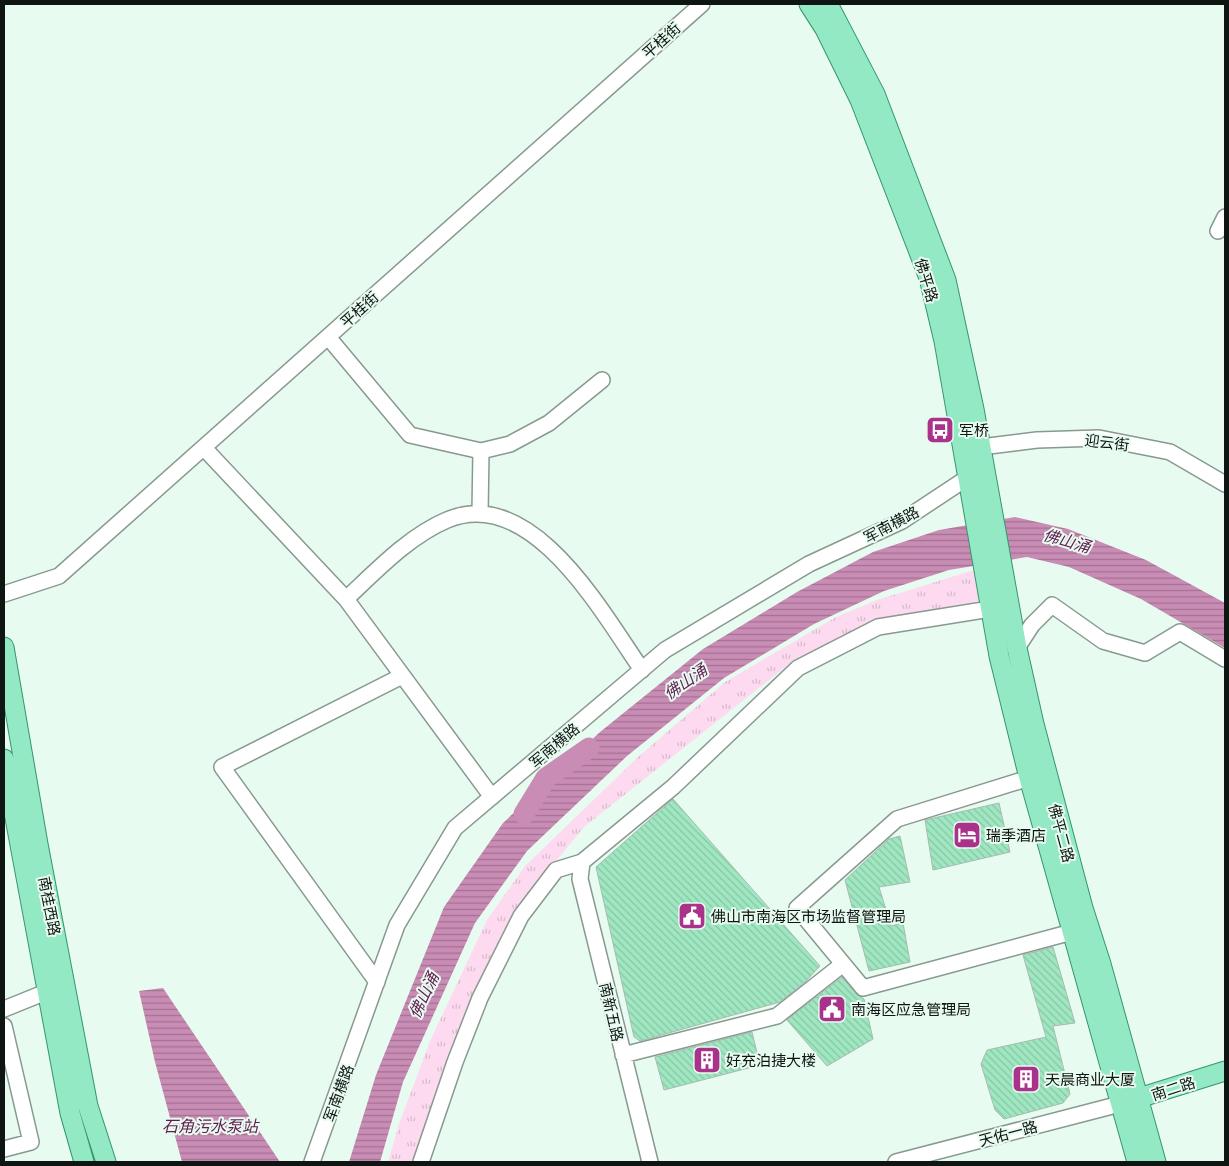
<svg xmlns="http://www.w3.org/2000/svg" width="1229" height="1166" font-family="Commissioner,'Noto Sans SC',sans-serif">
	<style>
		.park { fill: url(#park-tufts) }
		.water { fill: url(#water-rules) }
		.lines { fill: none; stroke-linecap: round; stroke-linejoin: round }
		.river { stroke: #c98cb4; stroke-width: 21 }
		.building { fill: url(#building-back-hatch); stroke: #a8bbb0 }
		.minor-casing { stroke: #88998f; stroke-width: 18 }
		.major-casing { stroke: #35966c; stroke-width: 21 }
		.minor { stroke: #fff; stroke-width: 15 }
		.major { stroke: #92e9c4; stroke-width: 19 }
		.labels { text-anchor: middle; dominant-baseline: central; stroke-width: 4; stroke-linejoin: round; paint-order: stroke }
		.street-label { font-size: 15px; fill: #0f1512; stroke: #e8fbf0 }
		.poi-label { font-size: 15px; fill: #0f1512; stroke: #e8fbf0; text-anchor: start }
		.water-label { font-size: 16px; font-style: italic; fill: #621b50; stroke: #e8fbf0 }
	</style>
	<defs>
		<pattern id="park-tufts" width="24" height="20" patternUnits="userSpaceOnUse" patternTransform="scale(1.25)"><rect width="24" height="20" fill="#fddaf0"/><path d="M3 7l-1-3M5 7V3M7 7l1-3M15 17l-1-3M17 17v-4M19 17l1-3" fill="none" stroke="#d8bacd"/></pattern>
		<pattern id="water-rules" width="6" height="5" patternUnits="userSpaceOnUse" patternTransform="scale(1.25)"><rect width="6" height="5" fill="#c98cb4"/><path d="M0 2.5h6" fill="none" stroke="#a27191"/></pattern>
		<pattern id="building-back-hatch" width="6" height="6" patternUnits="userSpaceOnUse" patternTransform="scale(1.25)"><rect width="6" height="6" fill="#9fe7c1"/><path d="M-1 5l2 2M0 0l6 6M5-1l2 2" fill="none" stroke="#88c5a5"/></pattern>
	</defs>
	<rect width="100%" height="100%" fill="#e8fbf0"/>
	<path class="park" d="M974,570l5,31 -100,18 -91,46 -204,162 -70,85 -51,108 -49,142h-26l11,-38 31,-83 57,-121 38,-54 113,-109 87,-75 111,-65 41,-17z"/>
	<path class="water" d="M1015,517l53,12 78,31 79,43v45l-84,-49 -72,-32 -42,-10 -78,13 -65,21 -70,33 -90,54 -97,78 -100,95 -52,72 -72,159 -23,80h-31l27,-87 68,-168 59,-84 97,-91 103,-83 94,-57 76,-40 66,-22z
		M163,988l117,174h-98l-27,-100 -16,-71z"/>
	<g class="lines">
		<path class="river" d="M524,814l22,-36 43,-30"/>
	</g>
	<path class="building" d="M673,799l147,167 -14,15 -26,21 -140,39 -6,-4 -38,-170z
		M999,803l11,49 -77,18 -8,-50z
		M900,836l10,46 -31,5 12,39 12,-3 7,39 -41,9 -24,-91 44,-41z
		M1053,947l22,76 -22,3 17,68 -7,9 -59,16 -9,-9 -14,-46 6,-14 59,-13 -23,-82z
		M842,977l14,17 8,5 9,40 -46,27 -40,-46z
		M752,1032l8,33 -96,25 -9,-33z"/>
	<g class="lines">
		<defs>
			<path id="minor" d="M1218,231l7,-14
				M328,337l82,98 71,16 29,-7 39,-21 53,-43
				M981,447l56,-7 62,-2 71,14 55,32
				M204,448l142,151 146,198
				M480,513l1,-62
				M4,594l55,-18 643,-572
				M346,599c30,-28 63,-63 101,-79 85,-36 156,94 195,150
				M1017,648l15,-23 20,-20 51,36 42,12 35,-21 45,27
				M1029,778l-132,41 -100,89 66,80 209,-56
				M582,862l-2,17 70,283
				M377,982l-155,-215 180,-91
				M4,1009l52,-21
				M4,1026l27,116 -27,7
				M623,1055l154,-39 66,-52
				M312,1162l85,-237 58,-97 210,-178 144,-86 93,-43 65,-43
				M421,1162l34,-100 25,-64 41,-82 35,-46 26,-8 91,-75 125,-119 80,-41 112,-18
				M896,1162l224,-58"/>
			<path id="major" d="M809,4l16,25 35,71 69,178 15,63 55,315 30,122 108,384
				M828,4l47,90 71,186 28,129 43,239 17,76 49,184 18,56 55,198
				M4,647l34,197 50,262 18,56
				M4,759l66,354 14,49
				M1126,1102l99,-31"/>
		</defs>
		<use href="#minor" class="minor-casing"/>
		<use href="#major" class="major-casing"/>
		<use href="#minor" class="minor"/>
		<use href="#major" class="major"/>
	</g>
	<defs>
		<symbol id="bus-square" viewBox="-11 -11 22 22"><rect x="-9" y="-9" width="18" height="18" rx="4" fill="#a9328a" stroke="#e8fbf0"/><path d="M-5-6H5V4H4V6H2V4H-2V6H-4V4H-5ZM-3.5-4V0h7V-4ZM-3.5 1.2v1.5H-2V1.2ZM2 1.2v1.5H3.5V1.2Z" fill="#fff"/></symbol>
		<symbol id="hotel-square" viewBox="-11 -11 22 22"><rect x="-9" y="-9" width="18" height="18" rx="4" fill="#a9328a" stroke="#e8fbf0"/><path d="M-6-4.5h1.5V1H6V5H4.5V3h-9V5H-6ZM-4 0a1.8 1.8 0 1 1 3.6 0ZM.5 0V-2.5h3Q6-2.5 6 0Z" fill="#fff"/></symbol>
		<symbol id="civic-square" viewBox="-11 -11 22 22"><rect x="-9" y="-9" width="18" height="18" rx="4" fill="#a9328a" stroke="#e8fbf0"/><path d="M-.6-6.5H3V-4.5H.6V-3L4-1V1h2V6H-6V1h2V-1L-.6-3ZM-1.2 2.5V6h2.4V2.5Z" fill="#fff"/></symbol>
		<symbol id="building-square" viewBox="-11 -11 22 22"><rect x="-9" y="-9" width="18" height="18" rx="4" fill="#a9328a" stroke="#e8fbf0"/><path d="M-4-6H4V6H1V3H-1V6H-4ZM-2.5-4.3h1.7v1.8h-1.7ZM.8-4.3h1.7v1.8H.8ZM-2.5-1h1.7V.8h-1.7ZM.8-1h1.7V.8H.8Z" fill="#fff"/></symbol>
	</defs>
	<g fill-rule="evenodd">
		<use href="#bus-square" x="924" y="414" width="32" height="32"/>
		<use href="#hotel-square" x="951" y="819" width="32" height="32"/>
		<use href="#civic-square" x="676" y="900" width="32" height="32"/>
		<use href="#civic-square" x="816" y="993" width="32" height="32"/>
		<use href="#building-square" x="691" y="1044" width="32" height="32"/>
		<use href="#building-square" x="1010" y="1063" width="32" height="32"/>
	</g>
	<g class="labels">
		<g class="street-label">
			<text transform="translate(661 40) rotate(-42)">平桂街</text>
			<text transform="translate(927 280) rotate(73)">佛平路</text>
			<text transform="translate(359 309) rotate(-42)">平桂街</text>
			<text transform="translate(1107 442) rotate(7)">迎云街</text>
			<text transform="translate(891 524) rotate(-28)">军南横路</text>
			<text transform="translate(554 745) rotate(-40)">军南横路</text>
			<text transform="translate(1062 833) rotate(75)">佛平二路</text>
			<text transform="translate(50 906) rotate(79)">南桂西路</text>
			<text transform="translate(612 1012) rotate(77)">南新五路</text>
			<text transform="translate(1173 1088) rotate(-18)">南二路</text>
			<text transform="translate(338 1093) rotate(-70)">军南横路</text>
			<text transform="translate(1008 1133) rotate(-15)">天佑一路</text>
		</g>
		<g class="poi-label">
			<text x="959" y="430">军桥</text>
			<text x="986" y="835">瑞季酒店</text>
			<text x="711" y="916">佛山市南海区市场监督管理局</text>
			<text x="851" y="1009">南海区应急管理局</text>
			<text x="726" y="1060">好充泊捷大楼</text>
			<text x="1045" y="1079">天晨商业大厦</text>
		</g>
		<g class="water-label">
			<text transform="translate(1067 540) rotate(16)">佛山涌</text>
			<text transform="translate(685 681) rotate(-35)">佛山涌</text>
			<text transform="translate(423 995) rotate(-65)">佛山涌</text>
			<text x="210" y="1125">石角污水泵站</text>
		</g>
	</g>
	<rect width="1229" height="1166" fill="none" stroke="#0f1512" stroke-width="10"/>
</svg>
